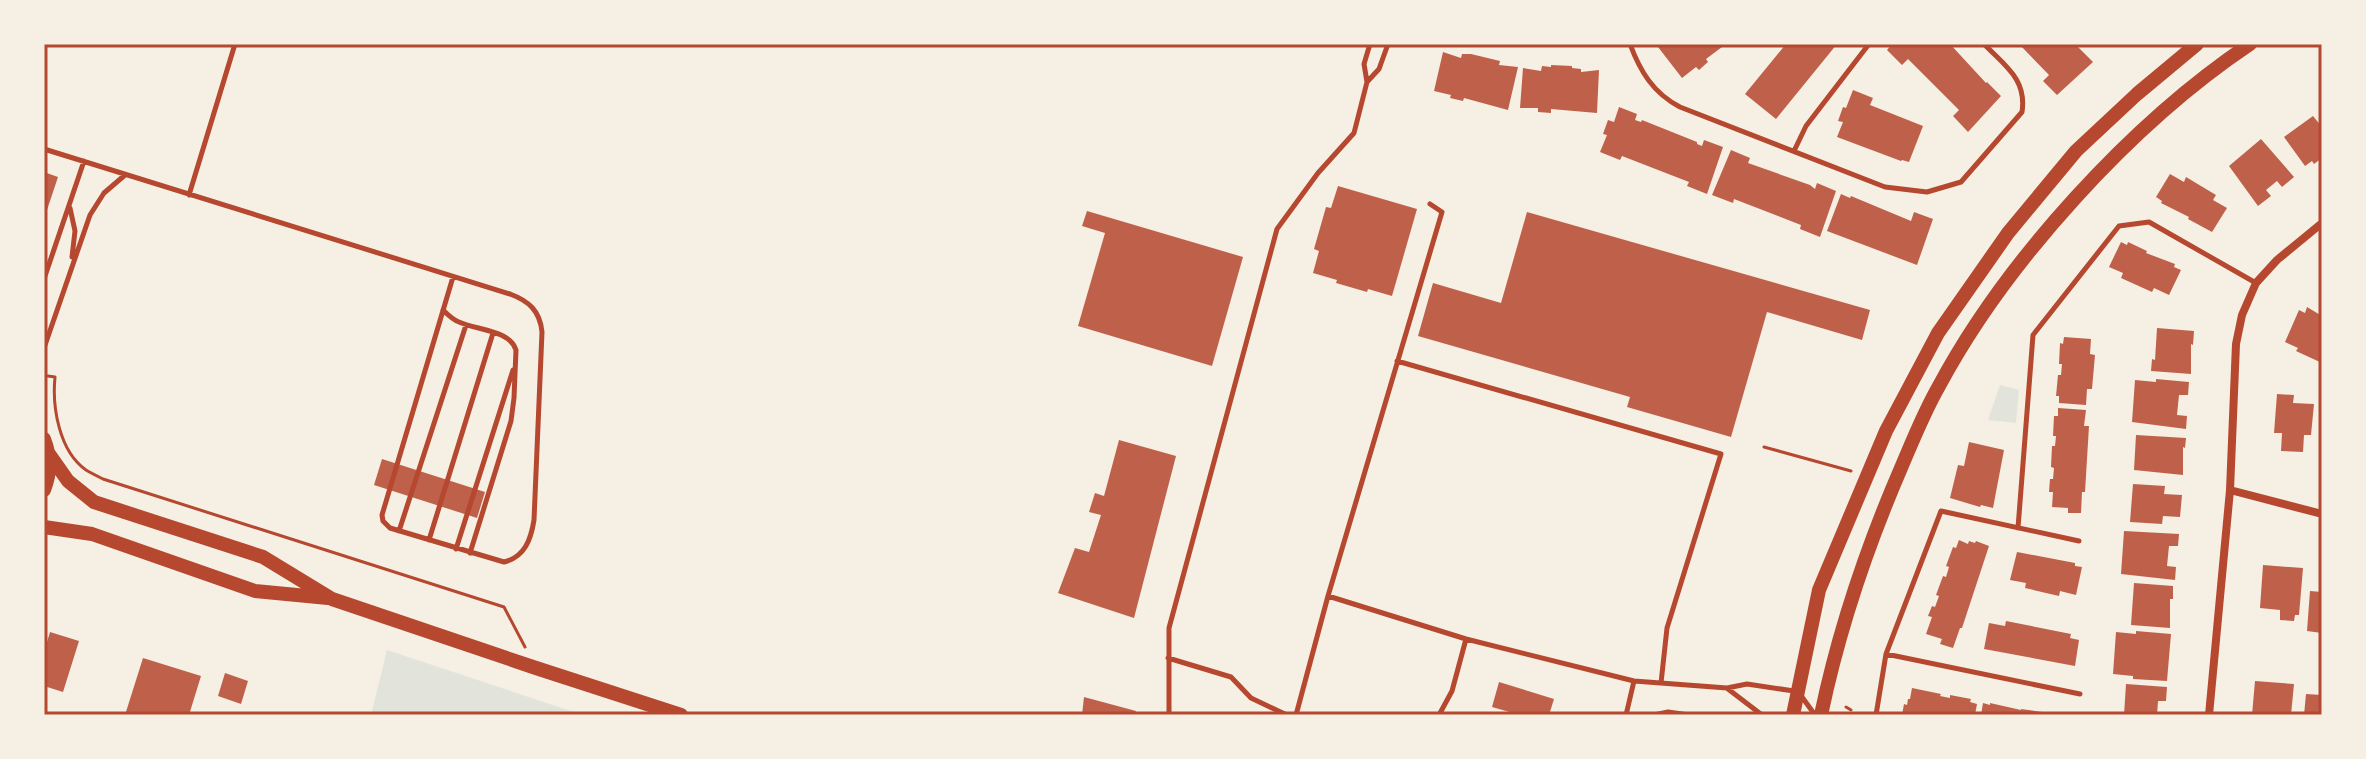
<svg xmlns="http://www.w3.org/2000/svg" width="2366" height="759" font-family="Manrope,sans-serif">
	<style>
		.green { fill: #e2e4dc }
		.building { fill: #bf614a }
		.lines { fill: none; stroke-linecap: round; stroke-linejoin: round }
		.path { stroke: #b5482f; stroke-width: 3 }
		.service { stroke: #b5482f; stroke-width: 5 }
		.minor { stroke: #b5482f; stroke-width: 8 }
		.secondary { stroke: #b5482f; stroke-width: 14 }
		.neatline { fill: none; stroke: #b5482f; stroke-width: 3 }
	</style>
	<rect width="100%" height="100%" fill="#f6efe4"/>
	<path class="green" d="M2000,385l19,5 -3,33 -28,-3z
		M387,650l196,65h-212z"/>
	<path class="building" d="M1661,44h65l-20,15 2,3 -9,8 -3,-3 -14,11 -24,-31z
		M1786,44h51l-61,75 -31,-25z
		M1892,44h58l36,39 1,-1 14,14 -33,36 -15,-16 6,-6 -51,-51 -6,6 -15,-15z
		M2019,44h56l18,18 -36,33 -14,-14 6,-6z
		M1443,52l18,6 1,-4h9l29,7 -1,4 19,2 -10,43 -44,-12 -1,3 -13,-3 1,-3 -17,-4z
		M1551,65l21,1v2l9,1v3l18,-2 -2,43 -46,-4v4l-13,-1v-4h-18l3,-40 18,3 1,-5 9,1z
		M1853,90l20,8 -3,7 53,21 -14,36 -7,-2 -1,1 -64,-24 6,-15 -5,-1 5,-14 3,1z
		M1619,107l18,7 -2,6 6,2 1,-2 55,22v2l5,2 2,-6 19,7 -16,47 -20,-8 2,-4 -67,-26 -2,4 -20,-8 7,-17 -4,-1 5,-14 6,2z
		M2313,116l9,11v31l-8,6 -2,-3 -7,5 -21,-29z
		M2261,139l33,38 -12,10 -5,-6 -11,9 5,6 -13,10 -29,-40z
		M1731,150l19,8 -2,5 62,22 5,4 2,-6 19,8 -16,46 -20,-8 1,-4 -67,-26 -1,4 -21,-8z
		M44,172l14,5 -13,39h-1z
		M2170,174l14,8 2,-5 30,18 -3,5 14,8 -15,24 -24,-13 1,-2 -28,-14 1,-2 -6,-4z
		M1338,186l79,23 -25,87 -24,-7 -1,3 -31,-9 1,-3 -24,-7 6,-22 -5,-2 12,-42 5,1z
		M1841,194l9,4 1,-2 60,25 3,-9 19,7 -16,46 -90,-34z
		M1087,211l156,46 -31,109 -134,-40 27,-93 -23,-7z
		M1527,212l343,98 -8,30 -95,-28 -36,125 -104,-30 3,-10 -212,-61 15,-53 68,20z
		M2121,242l6,3 1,-3 19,9 -1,2 29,11 -1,3 7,3 -12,25 -15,-7 -2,4 -31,-14 2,-5 -14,-6z
		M2307,307l15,9v47l-26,-12 2,-3 -13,-6 14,-32 6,3z
		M2157,328l37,3 -1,14 -2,-1v30l-40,-3 1,-12 3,1z
		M2064,337l27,2 -1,15 5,1 -3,34h-5l-1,16 -27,-2v-7h-3l2,-21h3l1,-11h-3l1,-21 3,1z
		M2156,379l33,3 -1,13h-9l-2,20 10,1 -1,13 -54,-7 3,-42 21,2z
		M2277,394l17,1 -1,8 21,1 -3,31h-7l-1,17 -22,-1 1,-18h-8z
		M2058,408l28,2 -2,16h5l-4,66h-3l-1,21h-13v-5l-16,-1 1,-15h-4l1,-13h3l1,-11 -3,-1 1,-21h3l1,-10h-3l1,-20h4z
		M2136,435l50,3 -1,10 -2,-1v28l-49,-5z
		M1119,440l57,16 -42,162 -76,-25 17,-45 14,4 12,-37 -12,-3 6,-19 9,3z
		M1969,442l35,8 -11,58 -12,-3 -1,2 -30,-9 8,-33 6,1z
		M382,459l103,33 -8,26 -103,-33z
		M2133,484l32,2 -1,8 18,1 -2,22 -17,-1 -1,8 -32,-2z
		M2124,531l55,3 -1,12h-9l-2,20 9,1 -1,13 -54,-6z
		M1959,540l9,4 1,-3 6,2 1,-2 13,5 -27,82h-2l-7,20 -13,-4 2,-5 -16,-5 6,-17 -4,-1 4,-10 3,1 4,-11 -3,-1 7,-19 3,1 3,-10 -3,-1 7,-19 3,1z
		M2017,552l58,11v3l7,1 -6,28 -16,-4 -1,5 -34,-8 1,-5 -16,-3z
		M2263,565l40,3 -4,47h-4l-1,6 -14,-1v-10l-20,-2z
		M2134,583l39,3v13h-3v29l-39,-3z
		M2310,591l12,1v41l-15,-2z
		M2006,621l65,13 -1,4 9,2 -4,26 -91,-17 5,-26 16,3z
		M2136,631l35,3 -4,47 -34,-2v-3l-20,-2 3,-42 20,2z
		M50,632l29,9 -16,51 -19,-6v-34z
		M143,658l58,18 -12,39h-64z
		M225,673l23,8 -7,23 -23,-8z
		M2255,681l39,3 -3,31h-39z
		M1499,682l55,17 -5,16h-29l-28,-8z
		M2126,684l41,3 -1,14h-8l-1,14h-33z
		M1912,688l29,6 -1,2 10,2v-3l21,4 -1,3 7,2 -2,11h-73l2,-11 3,1 1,-6h2z
		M2306,694l16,1v20h-18z
		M1084,697l52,14 -1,4h-53z
		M1983,703l7,2v-2l31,7v-1l21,3v3h-61z"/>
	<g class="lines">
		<path class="path" d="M48,376l7,1c-3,30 4,74 31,93 5,3 11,6 17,9l401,128 21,40
			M1764,447l87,24
			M1846,707l5,3"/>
		<path class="service" d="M1630,44c10,27 23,49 50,63l205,80 42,5 34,-10 61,-70c5,-33 -17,-46 -38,-68
			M1367,82l12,-13 9,-25
			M44,149l466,145c19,7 30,17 32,38l-8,188c-3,19 -9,37 -30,42l-114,-34 -7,-7 -1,-6 71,-238
			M1794,151l12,-25 63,-82
			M189,195l46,-151
			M70,208l5,23 -3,26
			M44,279l40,-118
			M443,310c5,5 10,10 16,12 17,8 51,8 57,28l-2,48 -3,23 -41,132
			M44,348l46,-133 14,-22 21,-18
			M1397,361l324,93 -54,174 -6,55
			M2018,528l15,-193 86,-109 30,-4 107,61
			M399,531l67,-206
			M429,540l64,-207
			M456,549l57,-179
			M1328,596l138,43 168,42 93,7 20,-4 47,7
			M1886,654l194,40
			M1168,658l63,19 20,21 36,17
			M1728,689l34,26
			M1802,697l13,18
			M1169,715v-87l108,-399 41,-56 36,-40 13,-51 -3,-18 6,-20
			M1296,715l32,-119 114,-384 -12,-8
			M1439,715l13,-24 14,-52
			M1626,715l8,-34
			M1654,715l14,-3 21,3
			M1876,715l10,-61 55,-143 138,30"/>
		<path class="minor" d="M2230,490l92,24
			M2209,715l21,-225 6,-146 6,-29 14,-32 21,-23 45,-37"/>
		<path class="secondary" d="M44,439c7,18 7,33 0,51
			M49,454l19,27 26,21 169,55 69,42 204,69 145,47
			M44,527l48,7 163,57 73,7
			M1793,715l26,-125 67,-159 52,-98 70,-100 68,-82 61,-57 60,-50
			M1821,715c18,-86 45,-166 80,-247 12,-28 23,-56 38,-82 67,-125 193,-263 311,-342"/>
	</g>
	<rect width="2366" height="759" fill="none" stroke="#f6efe4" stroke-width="92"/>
	<rect x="46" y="46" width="2274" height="667" class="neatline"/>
</svg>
